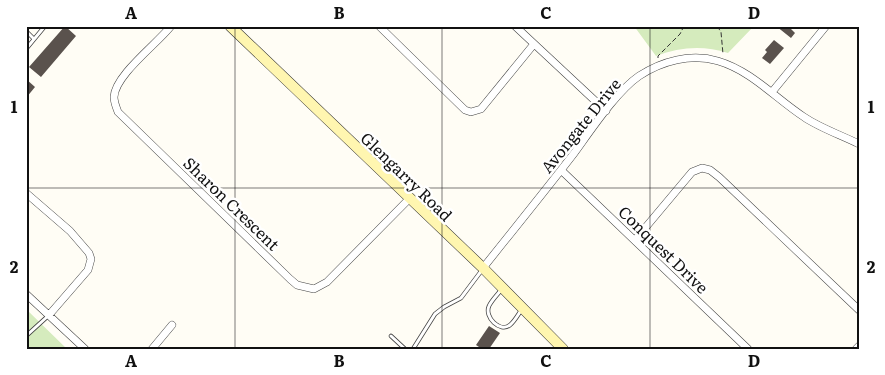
<svg xmlns="http://www.w3.org/2000/svg" width="885" height="375" font-family="Literata,serif">
	<style>
		.green { fill: #d5ebbd }
		.building { fill: #5a524d }
		.lines { fill: none; stroke-linecap: round; stroke-linejoin: round }
		.lane-casing { stroke: #444; stroke-width: 4.5 }
		.street-casing { stroke: #444; stroke-width: 8 }
		.secondary-casing { stroke: #333; stroke-width: 11 }
		.path { stroke: #333; stroke-width: 1; stroke-dasharray: 5 2.5; stroke-linecap: butt }
		.lane { stroke: #fff; stroke-width: 3 }
		.street { stroke: #fff; stroke-width: 7 }
		.secondary { stroke: #fff6b0; stroke-width: 10 }
		.grid { fill: none; stroke: #111; stroke-width: 1; stroke-opacity: 0.55 }
		.labels { text-anchor: middle; dominant-baseline: central; stroke-width: 5; stroke-linejoin: round; paint-order: stroke }
		.street-label { font-size: 16px; fill: #111; stroke: #fff }
		.neatline { fill: none; stroke: #111; stroke-width: 2 }
		.grid-label { font-size: 16px; text-anchor: middle; font-weight: bold; fill: #111 }
	</style>
	<rect width="100%" height="100%" fill="#fffdf5"/>
	<path class="green" d="M634,26h120l-26,27c-25,-8 -48,-6 -72,3z
		M26,309l41,40h-41z"/>
	<path class="building" d="M65,26l11,10 -35,41 -12,-10z
		M776,26h17l-2,3 4,4 -4,5z
		M774,40l10,8 -14,16 -8,-6 5,-6 -2,-2z
		M26,79l9,8 -9,11z
		M489,326l11,7 -11,16h-7l-6,-4z"/>
	<g class="lines">
		<defs>
			<path id="lane" d="M26,31l8,8
				M26,49l19,-23
				M501,290c-4,5 -10,11 -12,16 -5,11 11,27 21,19 5,-4 9,-12 12,-16
				M26,336l22,-20
				M391,336l14,13
				M413,349l22,-35 9,-7 17,-9 21,-28"/>
			<path id="street" d="M171,26c-14,18 -56,49 -57,71 0,5 2,10 4,15l172,167 7,6 17,4 13,-7 82,-83
				M379,26l86,84 6,2 10,-3 53,-65
				M515,26l91,85
				M772,92l54,-66
				M561,170l187,179
				M26,193l44,38 19,22 2,6 -3,11 -39,45
				M635,240l57,-68 10,-4 8,2 9,7 140,133
				M483,268c31,-39 62,-77 92,-116 16,-22 42,-61 64,-76 23,-15 52,-23 79,-15 34,10 58,38 86,56 16,11 37,18 55,27
				M26,294l59,55
				M152,349l20,-24
				M856,349l3,-3"/>
			<path id="secondary" d="M230,26l253,242 80,81"/>
		</defs>
		<use href="#lane" class="lane-casing"/>
		<use href="#street" class="street-casing"/>
		<use href="#secondary" class="secondary-casing"/>
		<path class="path" d="M717,26l4,6 2,22
			M658,58v-2l22,-22 4,-8"/>
		<use href="#lane" class="lane"/>
		<use href="#street" class="street"/>
		<use href="#secondary" class="secondary"/>
	</g>
	<path class="grid" d="M235,26v323M442,26v323M650,26v323M26,188h833"/>
	<g class="labels">
		<g class="street-label">
			<text transform="translate(580 125) rotate(-51)">Avongate Drive</text>
			<text transform="translate(407 176) rotate(44)">Glengarry Road</text>
			<text transform="translate(232 203) rotate(44)">Sharon Crescent</text>
			<text transform="translate(664 249) rotate(44)">Conquest Drive</text>
		</g>
	</g>
	<rect width="885" height="375" fill="none" stroke="#ffffff" stroke-width="55"/>
	<rect x="28" y="28" width="830" height="320" class="neatline"/>
	<g class="grid-label">
		<text x="131" y="19">A</text>
		<text x="339" y="19">B</text>
		<text x="546" y="19">C</text>
		<text x="754" y="19">D</text>
		<text x="14" y="113">1</text>
		<text x="871" y="113">1</text>
		<text x="14" y="273">2</text>
		<text x="871" y="273">2</text>
		<text x="131" y="367">A</text>
		<text x="339" y="367">B</text>
		<text x="546" y="367">C</text>
		<text x="754" y="367">D</text>
	</g>
</svg>
